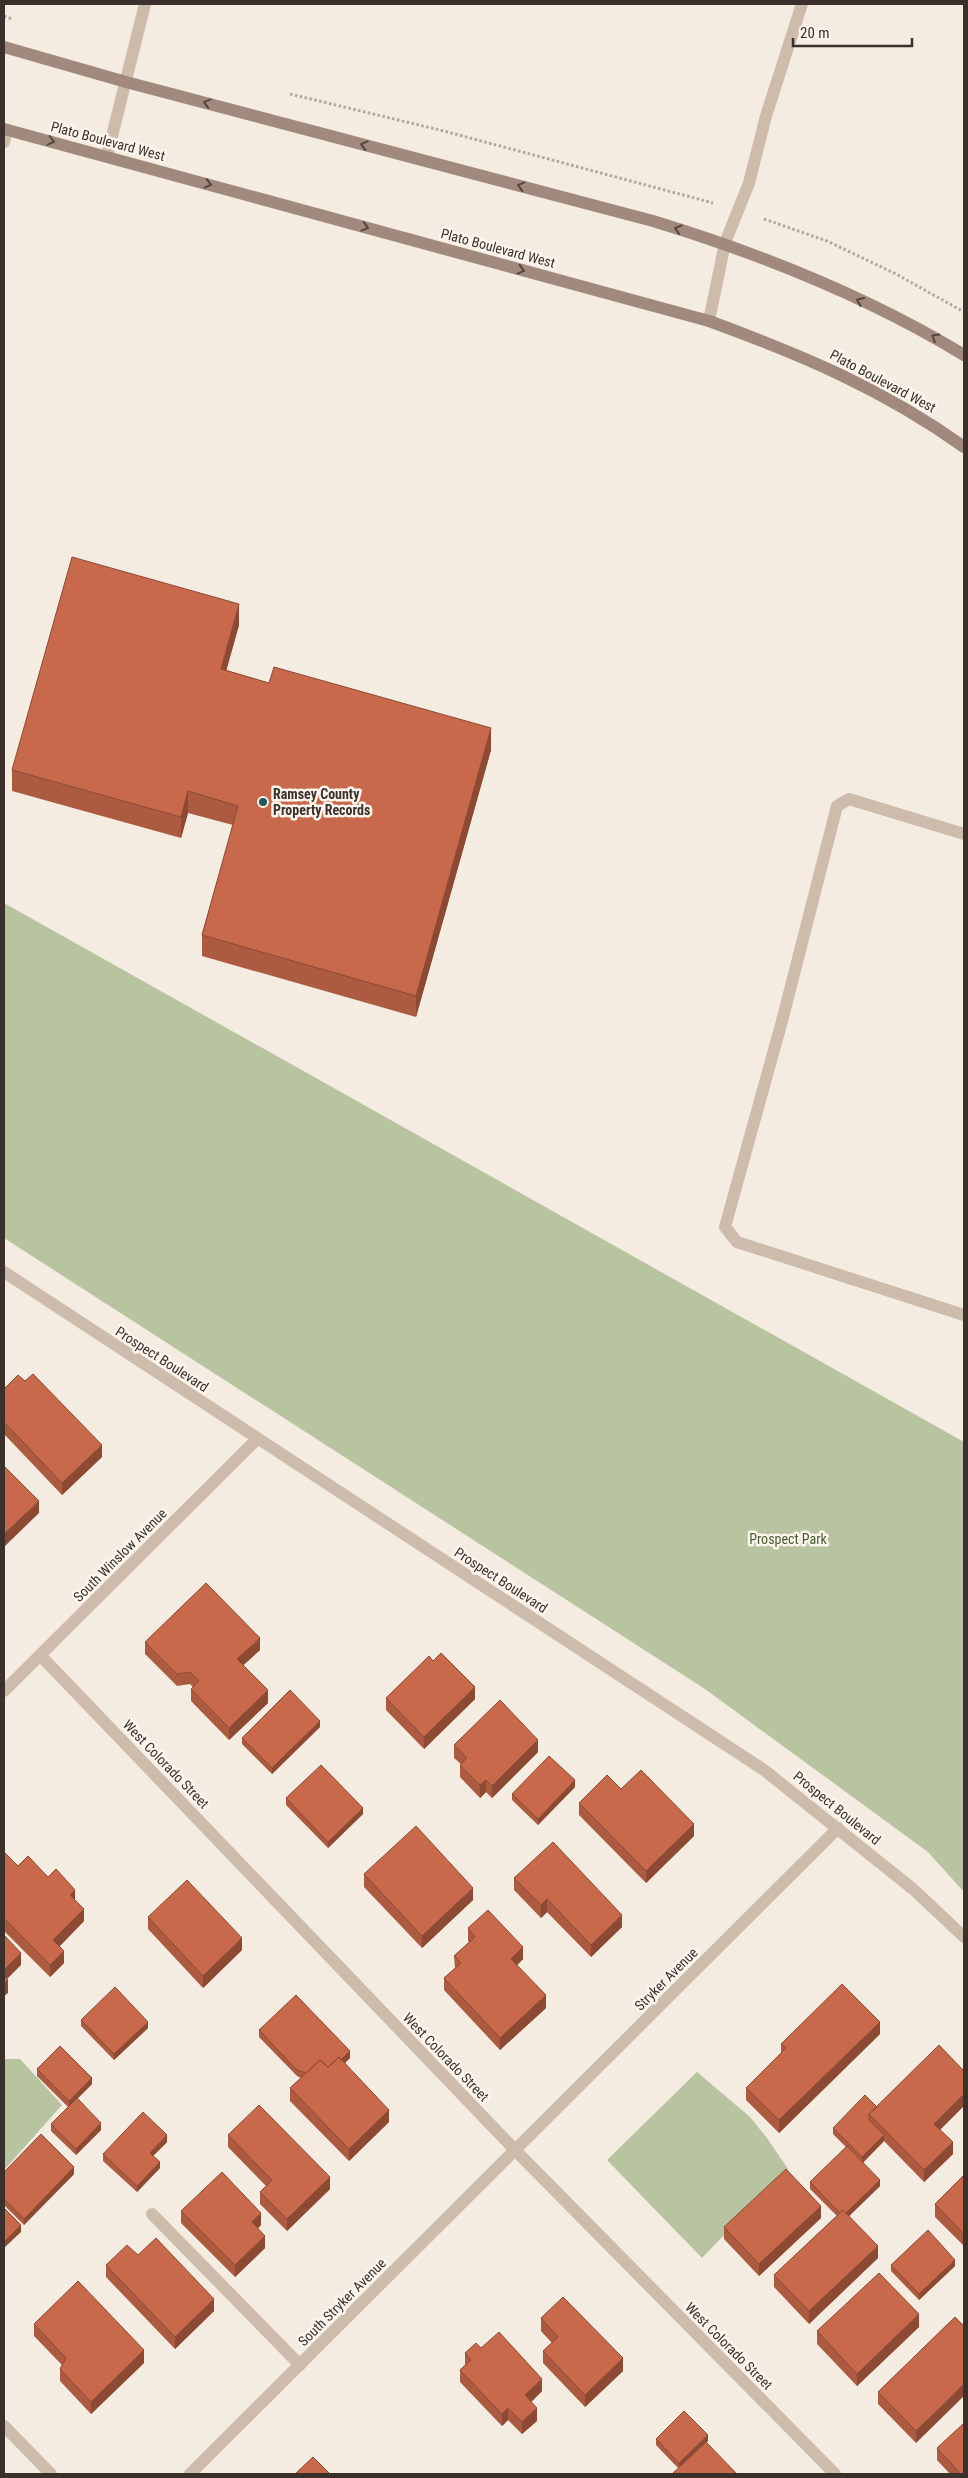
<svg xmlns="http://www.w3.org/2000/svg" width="968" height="2478" font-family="'Roboto Condensed',sans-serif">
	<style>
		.green { fill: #b8c4a0 }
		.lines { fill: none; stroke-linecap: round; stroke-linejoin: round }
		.path { stroke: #b9a596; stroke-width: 3; stroke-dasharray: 2.5 2.5; stroke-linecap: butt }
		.lane { stroke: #cdbbac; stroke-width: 12 }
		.street { stroke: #cdbbac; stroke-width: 12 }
		.secondary { stroke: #a18a7d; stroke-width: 12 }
		.wall { fill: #ac5a40 }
		.shaded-wall { fill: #8c4a34 }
		.building { fill: #c8694b; stroke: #8c4a34 }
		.oneway { stroke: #544640 }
		.poi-dot { fill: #1f5a5e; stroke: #fbf5ee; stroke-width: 2 }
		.labels { text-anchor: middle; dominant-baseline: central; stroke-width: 5; stroke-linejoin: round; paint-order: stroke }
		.street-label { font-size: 14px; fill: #3b302b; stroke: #fbf5ee }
		.poi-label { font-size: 14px; font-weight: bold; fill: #3b302b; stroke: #fbf5ee; text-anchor: start }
		.park-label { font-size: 14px; fill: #4a5a2e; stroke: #fbf5ee }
	</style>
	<rect width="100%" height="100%" fill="#f4ebe1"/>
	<path class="green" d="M4,903l960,539v450l-36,-40 -223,-163 -701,-451z
		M4,2059h16l42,46 -58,65z
		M697,2072l53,45 17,21 21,31 -86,89 -95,-98z"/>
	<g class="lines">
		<path class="path" d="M4,16l8,3
			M290,94l154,37 269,72
			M764,219l63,22 69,33 68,38"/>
		<path class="lane" d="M4,142l3,-12
			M107,156l38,-152
			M709,321l16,-78 24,-60 17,-67 36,-112
			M964,834l-115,-35 -12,7 -55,215 -57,206 12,15 227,73
			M152,2214l148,151"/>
		<path class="street" d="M4,1272l760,498 149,119 51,48
			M40,1655l476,496 319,323
			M4,1691l253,-252
			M4,2426l47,48
			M190,2474l648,-646"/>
		<path class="secondary" d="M4,47l122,35 527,139c105,32 217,77 311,134
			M4,129l705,192c93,34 174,68 255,126"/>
	</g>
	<path class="wall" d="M239,625l-13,45 265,80 -75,267 -214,-61v-21l31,-110 -45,-12 -7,25 -169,-47v-21z
		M25,1381l77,76 -40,38 -58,-61v-45z
		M145,1642l115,8 -17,15 25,38 -39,37 -38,-39v-12l2,-2 -3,-3 -13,2 -32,-32z
		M386,1698l89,1 -51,50 -38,-39z
		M320,1727l-48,47 -30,-30v-6z
		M454,1745l84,7 -46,46 -6,-6 -6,6 -20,-21v-12l1,-1 -7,-6z
		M575,1787l-37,38 -26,-25v-6z
		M286,1798l77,16 -35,34 -42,-43z
		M579,1803l115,33 -48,47 -67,-68z
		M4,1855l14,11 30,11 27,23 9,21 -25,26 5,16 -14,14 -46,-46z
		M364,1874l109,26 -51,48 -58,-61z
		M514,1878l108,49 -31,30 -44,-45 -6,6 -27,-28z
		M148,1917l94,33 -39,38 -55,-59z
		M468,1928l55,31 -6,6 29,43 -46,42 -56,-60v-12l11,-10 -1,-12 15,-14 -1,-1z
		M81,2020l67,8 -34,32 -33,-34z
		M259,2030l91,28 -5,5 44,59 -40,39 -59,-60v-13l11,-10 -4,-2 -38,-39z
		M880,2034l-101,99 -33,-33v-12l35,-34v-10z
		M37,2069l55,15 -15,15 24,31 -25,25 -25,-24v-7l17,-17 -31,-31z
		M877,2107l63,23 13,24 -29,28 -40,-41 -21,22 17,23 -31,30 29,42 -69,66 -35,-37v-12l63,-59 -27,-27v-7l36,-35 -13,-13v-6z
		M228,2135l102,54 -43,42 -27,-27v-12l6,-6 -38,-39z
		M167,2142l-14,14 7,12 -23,24 -34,-31v-7z
		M4,2172l70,2 -50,51 -20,-20z
		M964,2175v71l-29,-29v-13z
		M181,2211l80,14 -3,3 7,20 -30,29 -54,-54z
		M821,2218l-62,58 -35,-37v-12z
		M138,2255l76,56 -39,38 -69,-72v-12z
		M891,2265l64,1 -36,34 -28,-29z
		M955,2317l-39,126 -38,-39v-12z
		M541,2318l82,53 -38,36 -42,-44v-12l9,-8 -11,-12z
		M34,2324l110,39 -53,51 -31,-33v-12l2,-4 -28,-29z
		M919,2327l-62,59 -40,-42v-13z
		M481,2348l61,43 -11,11 6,19 -15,13 -14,-14 -6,6 -42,-44v-12l5,-5v-12z
		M656,2439l52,2 -30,27 -22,-23z
		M937,2448l27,26h-14l-13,-14z"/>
	<path class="shaded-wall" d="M5,308v21l-1,4v-22z
		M239,604v21l-18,65v-21z
		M491,728v22l-75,267v-21z
		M188,791v22l-7,25v-21z
		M102,1445v12l-40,38v-12z
		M39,1501v12l-35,34v-13z
		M260,1638v12l-23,21v-12z
		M475,1687v12l-51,50v-12z
		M268,1690v13l-39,37v-12z
		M320,1721v6l-48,47v-6z
		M538,1740v12l-46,46v-12z
		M486,1780v12l-6,6v-13z
		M575,1780v7l-37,38v-6z
		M363,1808v6l-35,34v-6z
		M694,1824v12l-48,47v-12z
		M473,1888v12l-51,48v-12z
		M75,1890v12l-5,-7z
		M547,1899v13l-6,6v-13z
		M84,1909v12l-31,32v-13z
		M622,1915v12l-31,30v-12z
		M242,1938v12l-39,38v-12z
		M523,1947v12l-12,12v-12z
		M64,1951v12l-14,14v-12z
		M21,1953v12l-17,17v-12z
		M8,1980v13l-4,3v-12z
		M546,1995v13l-46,42v-12z
		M148,2022v6l-34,32v-6z
		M880,2022v12l-101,99v-13z
		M350,2051v7l-22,21v-6z
		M92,2078v6l-23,23v-6z
		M964,2094v12l-30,30v-12z
		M389,2110v12l-40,39v-12z
		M101,2123v7l-25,25v-6z
		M167,2135v7l-17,17v-6z
		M884,2135v6l-22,22v-6z
		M953,2142v12l-29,28v-12z
		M160,2162v6l-23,24v-6z
		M74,2167v7l-50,51v-6z
		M330,2177v12l-43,42v-12z
		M880,2180v6l-37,36v-6z
		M821,2206v12l-62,58v-12z
		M261,2213v12l-9,9v-12z
		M21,2225v7l-17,16v-6z
		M265,2236v12l-30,29v-12z
		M878,2246v12l-69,66v-13z
		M955,2260v6l-36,34v-6z
		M214,2299v12l-39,38v-12z
		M919,2314v13l-62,59v-12z
		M144,2350v13l-53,51v-12z
		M623,2358v13l-38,36v-12z
		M542,2379v12l-17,17v-13z
		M964,2384v12l-48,47v-12z
		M508,2408v12l-6,6v-12z
		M537,2408v13l-15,13v-12z
		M708,2435v6l-29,28v-6z"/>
	<path class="building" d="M72,557l167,47 -18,65 48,14 5,-16 217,61 -75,268 -214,-61 36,-129 -50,-15 -7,26 -169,-47z
		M33,1374l69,71 -40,38 -58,-61v-33l14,-14 7,6z
		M4,1466l35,35 -35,33z
		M206,1583l54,55 -23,21 31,31 -39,38 -38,-39 8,-8 -9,-9 -13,2 -32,-32z
		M441,1653l34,34 -51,50 -38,-39 43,-42 4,5z
		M290,1690l30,31 -48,47 -30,-30z
		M500,1700l38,40 -46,46 -6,-6 -6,5 -20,-20 7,-7 -13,-13z
		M549,1756l26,24 -37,39 -26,-25z
		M321,1765l42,43 -35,34 -42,-44z
		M641,1770l53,54 -48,47 -67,-68 28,-28 14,14z
		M416,1826l57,62 -51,48 -58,-62z
		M553,1842l69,73 -31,30 -44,-46 -6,6 -27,-27z
		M5,1853l13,13 10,-10 20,21 8,-8 19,21 -5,5 14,14 -31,31 11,11 -14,14 -46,-47v-63z
		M187,1880l55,58 -39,38 -55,-59z
		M488,1910l35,37 -12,12 35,36 -46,43 -56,-60 17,-15 -7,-7 21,-19 -7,-9z
		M4,1935l17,18 -17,17z
		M4,1976l4,4 -4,4z
		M842,1984l38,38 -101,98 -33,-32 40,-40 -5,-4z
		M115,1987l33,35 -34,32 -33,-34z
		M296,1995l54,56 -9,9 -2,-3 -11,10 -8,-7 -14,13 -9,-3 -38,-40z
		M939,2045l25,26v23l-30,30 19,18 -29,28 -55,-56z
		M60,2046l32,32 -23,23 -32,-32z
		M339,2057l50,53 -40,39 -59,-61 30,-28 8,7z
		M865,2095l12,12 -8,7v6l15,15 -22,22 -29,-29z
		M77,2098l24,25 -25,26 -25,-25z
		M259,2105l71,72 -43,42 -27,-27 12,-12 -44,-45z
		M143,2112l24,23 -17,18 10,9 -23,24 -34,-32z
		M41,2134l33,33 -50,52 -20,-20v-27z
		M847,2146l33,34 -34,33 -3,-3 -3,3 -30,-31z
		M786,2169l35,37 -62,58 -35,-37z
		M222,2172l39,41 -9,9 13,14 -30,29 -54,-54z
		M964,2175v59l-29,-30z
		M4,2208l17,17 -17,17z
		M843,2210l35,36 -69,65 -35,-36z
		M928,2230l27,30 -36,34 -28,-29z
		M156,2238l58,61 -39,38 -69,-72 21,-20 11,10z
		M879,2273l40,41 -62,60 -40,-43z
		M78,2281l66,69 -53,52 -31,-33 6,-11 -32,-34z
		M563,2297l60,61 -38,37 -42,-44 15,-14 -17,-19z
		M955,2317l9,9v58l-48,47 -38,-39z
		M499,2332l43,47 -17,16 12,13 -15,14 -14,-14 -6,6 -42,-44 11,-10 -6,-7 11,-10 5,5z
		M684,2411l24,24 -29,28 -23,-24z
		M964,2423v51h-3l-24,-26z
		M706,2442l31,32h-65z
		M313,2457l17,17h-35z"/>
	<defs><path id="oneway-chevron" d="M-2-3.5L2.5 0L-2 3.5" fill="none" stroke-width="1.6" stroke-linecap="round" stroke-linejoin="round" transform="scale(1.25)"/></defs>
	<g class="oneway">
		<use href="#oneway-chevron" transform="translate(207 103) rotate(-165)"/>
		<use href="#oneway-chevron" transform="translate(51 141) rotate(14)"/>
		<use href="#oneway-chevron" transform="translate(364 145) rotate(-165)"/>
		<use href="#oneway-chevron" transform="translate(208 184) rotate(15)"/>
		<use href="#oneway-chevron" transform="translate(521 186) rotate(-165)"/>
		<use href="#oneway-chevron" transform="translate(365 227) rotate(15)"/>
		<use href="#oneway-chevron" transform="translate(678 229) rotate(-163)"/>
		<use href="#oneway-chevron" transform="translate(521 270) rotate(15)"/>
		<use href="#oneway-chevron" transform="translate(860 301) rotate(-156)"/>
		<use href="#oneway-chevron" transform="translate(935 337) rotate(-149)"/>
	</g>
	<circle class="poi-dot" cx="263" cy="802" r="5"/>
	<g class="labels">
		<g class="street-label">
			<text transform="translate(108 141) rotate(15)">Plato Boulevard West</text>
			<text transform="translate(498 248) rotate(15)">Plato Boulevard West</text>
			<text transform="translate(883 381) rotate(28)">Plato Boulevard West</text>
			<text transform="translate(162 1359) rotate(33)">Prospect Boulevard</text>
			<text transform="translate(120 1555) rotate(-45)">South Winslow Avenue</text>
			<text transform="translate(501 1580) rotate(33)">Prospect Boulevard</text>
			<text transform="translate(166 1764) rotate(46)">West Colorado Street</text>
			<text transform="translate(837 1808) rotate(39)">Prospect Boulevard</text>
			<text transform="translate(666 1979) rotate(-45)">Stryker Avenue</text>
			<text transform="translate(446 2057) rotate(46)">West Colorado Street</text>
			<text transform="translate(342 2302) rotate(-45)">South Stryker Avenue</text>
			<text transform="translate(729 2346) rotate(45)">West Colorado Street</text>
		</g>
		<g class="poi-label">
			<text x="273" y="794">Ramsey County<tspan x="273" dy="16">Property Records</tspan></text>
		</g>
		<g class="park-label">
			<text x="788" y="1539">Prospect Park</text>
		</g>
	</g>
	<rect width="968" height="2478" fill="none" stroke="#3b302b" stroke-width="10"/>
	<path d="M793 38v8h119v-8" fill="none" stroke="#3b302b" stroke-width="2.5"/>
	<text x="800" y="38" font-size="15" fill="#3b302b" stroke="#fbf5ee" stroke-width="4" paint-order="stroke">20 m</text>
</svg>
